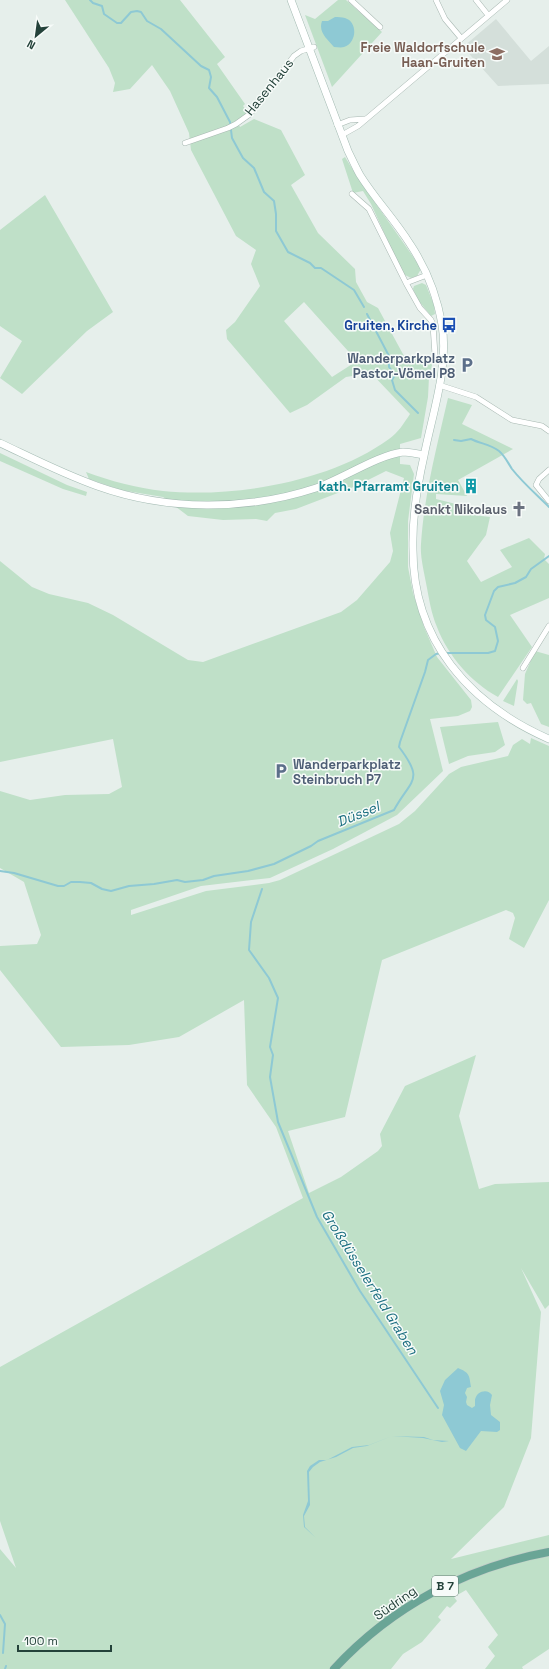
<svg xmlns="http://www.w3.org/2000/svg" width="549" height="1669" font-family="'Space Grotesk',sans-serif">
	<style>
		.built { fill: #d4dfda }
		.green { fill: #bfe0c8; fill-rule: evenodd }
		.water { fill: #8ec9d4 }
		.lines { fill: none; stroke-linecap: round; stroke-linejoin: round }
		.stream { stroke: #8ec9d4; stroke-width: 2 }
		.minor-casing { stroke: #a8b8b2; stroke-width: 6 }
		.secondary-casing { stroke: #a4bbb3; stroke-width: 8 }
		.primary-casing { stroke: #c2cac8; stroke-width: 9 }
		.minor { stroke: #fff; stroke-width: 5 }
		.secondary { stroke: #fff; stroke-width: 7 }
		.primary { stroke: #6aa596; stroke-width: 8 }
		.labels { text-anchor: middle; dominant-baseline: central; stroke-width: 3; stroke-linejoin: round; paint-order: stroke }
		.shield { fill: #f7fbf9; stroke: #637a73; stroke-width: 1 }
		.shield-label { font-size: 12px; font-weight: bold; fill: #24423a }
		.education-label { font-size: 13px; font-weight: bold; fill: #785e54; stroke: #f7fbf9; text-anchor: end }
		.street-label { font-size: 13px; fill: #24423a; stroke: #f7fbf9 }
		.transit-label { font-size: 13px; font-weight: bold; fill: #164399; stroke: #f7fbf9; text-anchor: end }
		.service-label { font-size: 13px; font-weight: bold; fill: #4e5e75; stroke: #f7fbf9; text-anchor: end }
		.culture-label { font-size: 13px; font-weight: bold; fill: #0d838f; stroke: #f7fbf9; text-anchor: end }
		.worship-label { font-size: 13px; font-weight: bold; fill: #5b616d; stroke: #f7fbf9; text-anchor: end }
		.water-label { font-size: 14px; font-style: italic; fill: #1c6f80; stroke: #f7fbf9 }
	</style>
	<rect width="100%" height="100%" fill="#e6efeb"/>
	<path class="built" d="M496,19l35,42 18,-15v38l-51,2 -35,-39z"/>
	<path class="green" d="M65,0h115l45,57 -8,7 28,40 -2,2 5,6 -11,9 3,6 14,-8 27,11 24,45 -14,10 27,48 37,36 1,13 11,20 11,6 26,48 26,-1 4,2 -5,20 -1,20 -7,41 -21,6v20l10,1 4,9 -6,47v46l5,26 11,34 13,30 34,43 1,7 -2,4 -12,5 -28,3 13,52 -46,44 -64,34 -63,29 -69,8 -70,24v5l75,-24 63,-8 11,-3 119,-56 16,-13 34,-37 12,-7 47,-11 5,-11 9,-6 8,5 1,-6 18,8v154l-25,48 -15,-9 6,-21 -2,-5 -7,-3 -124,50 -37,157 -57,14 21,62 32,-16 37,-26 4,-5 -2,-12 25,-48 71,-31 -17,61 20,73 16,-5 54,-2v123l-4,4 -24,-41 20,44 -10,126 -27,69 -53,52 98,-24v114l-27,18 1,2h-38l10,-13 -7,-9 10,-12 -32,-45 -12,7 3,4 -7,7 -3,-2 -9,11 3,3 -19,22 -19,12 -12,15h-391v-120l16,19 -16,-47v-154l303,-169 -27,-71 -29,-42 -3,-85 -65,37 -50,8 -68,2 -61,-77v-24l37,-2 4,-9 -17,-53 -24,-14v-77l30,9 35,-5 44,-1 13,-7 -9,-48 -113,23v-201l32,26 17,7 39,9 25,12 75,45 15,2 138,-50 16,-12 33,-38 3,-11 -3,-18 14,-55 -18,-7 -30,15 -60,23 -21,4 -8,8 -11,-2 -33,1 -35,-4 -25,-19 -42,-7 -32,-11 -3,-7c24,9 51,16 77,19 71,7 167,-9 226,-52 9,-6 15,-16 21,-25l-39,-41 -25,4 -39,28 -17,8 -63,-74 -1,-9 9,-8 25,-36 -9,-22 5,-14 -20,-14 -45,-86 -2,-17 -19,-42 -18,-26 -22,24 -17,3 2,-9 -6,-15zM304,302l53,59 -25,16 -48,-56z
		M338,0h8l36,32 -50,55 -27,-72 10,4z
		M345,157c23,39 52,74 76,112l-4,7 -6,2 -8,-4 -32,-70 -8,-13 -10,2 -11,-34z
		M45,195l68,117 -26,19 -65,63 -22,-16 22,-37 -22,-15v-96z
		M422,283l4,2 8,20 1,9 -4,2 -13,-16 -5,-11 1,-3z
		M448,398l24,7 -10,19 51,25 -55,31 9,16 -31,-2v5l28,7 1,8 25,3 -4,18 -19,26 14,21 31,-15 -12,-17 29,-12 16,16 -1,5 5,5v34l-39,17 22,32 -34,50c-27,-15 -50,-41 -61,-70 -6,-14 -8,-29 -11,-44 -2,-12 -6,-26 -5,-39 3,-49 16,-98 27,-146z
		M0,453l67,32 20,7 -1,4 -23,-7 -63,-28z
		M535,651l14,4v72l-8,-3 -10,-21 -4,1 -4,-4 2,-26z
		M517,679l1,2 -4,25 -11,-5z
		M498,722l7,23 -10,7 -27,4 -19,8 -9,-37z"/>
	<path class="water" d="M335,17c3,0 7,0 10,1 13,4 12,25 -1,29 -3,1 -7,0 -10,0 -7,-8 -16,-15 -12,-26h6z
		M458,1368c12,5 11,7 13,19l-4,1 -2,5 2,4 -1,5 1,3 5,3 3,-2c0,-2 0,-4 0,-6 1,-9 13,-12 17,-5l-2,10 1,10 9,7v8l-3,2 -16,-1 -15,20 -6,-3 -18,-33 2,-10 -4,-14 5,-11z
		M392,1436l-25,10 -14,2 -17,9 -16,5 -7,5 -4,5 1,33 -6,11 1,11 11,11 -12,-11 -1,-12 5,-14 -1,-30 3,-5 9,-6h8l25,-13 17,-2 23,-9 32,1 9,3 16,1 -7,1 -19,-4z"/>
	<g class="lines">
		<path class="stream" d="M90,0l3,3 9,3 2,8 13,9h4l10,-11 6,-1 4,1 6,9 14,8 40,37 8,4 2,7 -2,11 8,9 13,25 2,16 6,11 5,9 11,10 10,24 10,9 2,13v17l12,21 22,11 5,5h6l33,22 10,17
			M367,314l22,42v11l6,8 -3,5 3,10 23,23
			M454,440l7,1 10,-2c10,5 19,5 28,12 6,5 9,12 13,18 11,14 25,26 37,38
			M446,653h42l7,-2 3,-10 -3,-14 -9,-7 -1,-5 9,-24 4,-4 17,-4 11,-6 5,-8 18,-13
			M0,871l14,2 44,13h6l7,-4h9l11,1 11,6 9,2 18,-5 25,-2 23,-4 8,2 18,-2 11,-4 34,-5 26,-7 37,-18 7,-5 76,-31c17,-31 31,-29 5,-63l1,-5 25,-70 3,-12 8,-6 6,-1
			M262,889l-11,33 -2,28 20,28 9,20 -8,49 3,8 -3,22 8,45 39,95 43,74 78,117
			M0,1615l5,9 -2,29
			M5,1669l1,-3"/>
		<defs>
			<path id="minor" d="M351,0l29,27
				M436,0l9,19 16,19
				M476,0l12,15
				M337,125l13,-5 15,-1
				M342,135l16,-9 149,-126
				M185,143l43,-15 8,-4 14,-10 44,-58 7,-5 13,-4
				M352,194l17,15 37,74 14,25 11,12 2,5 2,30
				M406,283l21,-8
				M439,385l37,12 36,23 30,6 7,5
				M549,470l-10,9 -3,6 13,16
				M523,668l26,-42"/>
			<path id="secondary" d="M291,0l57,151c4,8 8,17 12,24 15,24 35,45 50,69 16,24 27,52 32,81 7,42 -10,90 -18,131 -7,31 -12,62 -11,94 0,90 56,154 136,189
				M0,443c32,15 63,31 97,43 70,25 149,25 219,2 26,-9 62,-33 87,-36 7,0 14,2 21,3"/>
			<path id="primary" d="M334,1669c57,-62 132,-102 215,-117"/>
		</defs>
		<use href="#minor" class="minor-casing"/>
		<use href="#secondary" class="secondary-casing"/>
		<use href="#primary" class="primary-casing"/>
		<use href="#minor" class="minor"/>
		<use href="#secondary" class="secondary"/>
		<use href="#primary" class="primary"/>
	</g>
	<defs>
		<symbol id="school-bare" viewBox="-9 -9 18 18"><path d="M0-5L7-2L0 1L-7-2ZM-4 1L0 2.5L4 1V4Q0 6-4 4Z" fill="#8d6e63" stroke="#f7fbf9" stroke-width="2.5" paint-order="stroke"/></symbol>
		<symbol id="bus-bare" viewBox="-9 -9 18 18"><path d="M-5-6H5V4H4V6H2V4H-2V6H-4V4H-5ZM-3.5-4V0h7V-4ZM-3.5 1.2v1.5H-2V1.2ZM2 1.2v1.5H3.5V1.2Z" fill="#1a4fb4" stroke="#f7fbf9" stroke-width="2.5" paint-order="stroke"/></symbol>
		<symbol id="parking-bare" viewBox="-9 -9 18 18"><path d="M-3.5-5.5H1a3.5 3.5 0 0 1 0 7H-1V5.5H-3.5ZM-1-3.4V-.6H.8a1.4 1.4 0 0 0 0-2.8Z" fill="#5c6f8a" stroke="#f7fbf9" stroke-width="2.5" paint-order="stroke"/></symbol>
		<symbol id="building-bare" viewBox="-9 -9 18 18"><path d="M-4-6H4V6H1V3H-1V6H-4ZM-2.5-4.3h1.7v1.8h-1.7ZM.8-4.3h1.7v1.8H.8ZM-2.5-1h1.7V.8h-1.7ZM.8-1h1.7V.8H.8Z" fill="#0f9aa8" stroke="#f7fbf9" stroke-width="2.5" paint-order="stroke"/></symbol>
		<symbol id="church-bare" viewBox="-9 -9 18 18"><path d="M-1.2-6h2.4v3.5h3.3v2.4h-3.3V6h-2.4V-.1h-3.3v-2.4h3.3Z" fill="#6b7280" stroke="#f7fbf9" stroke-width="2.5" paint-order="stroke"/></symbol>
	</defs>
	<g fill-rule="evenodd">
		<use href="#school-bare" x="486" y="43" width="22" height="22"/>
		<use href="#bus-bare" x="438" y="314" width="22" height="22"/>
		<use href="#parking-bare" x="456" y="354" width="22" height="22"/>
		<use href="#building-bare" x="460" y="475" width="22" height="22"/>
		<use href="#church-bare" x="508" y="498" width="22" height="22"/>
		<use href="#parking-bare" x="270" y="760" width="22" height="22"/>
	</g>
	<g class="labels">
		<rect class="shield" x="432" y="1576" width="26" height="20" rx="3"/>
		<g class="shield-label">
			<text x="445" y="1586">B 7</text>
		</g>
		<g class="education-label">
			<text x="485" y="47">Freie Waldorfschule<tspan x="485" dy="15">Haan-Gruiten</tspan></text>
		</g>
		<g class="street-label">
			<text transform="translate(269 87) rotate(-51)">Hasenhaus</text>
			<text transform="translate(395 1603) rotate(-35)">Südring</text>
		</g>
		<g class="transit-label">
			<text x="437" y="325">Gruiten, Kirche</text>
		</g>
		<g class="service-label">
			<text x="455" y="358">Wanderparkplatz<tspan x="455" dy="15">Pastor-Vömel P8</tspan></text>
			<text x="293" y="764" text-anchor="start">Wanderparkplatz<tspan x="293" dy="15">Steinbruch P7</tspan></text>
		</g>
		<g class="culture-label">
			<text x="459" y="486">kath. Pfarramt Gruiten</text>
		</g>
		<g class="worship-label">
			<text x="507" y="509">Sankt Nikolaus</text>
		</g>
		<g class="water-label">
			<text transform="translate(358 814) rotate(-22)">Düssel</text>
			<text transform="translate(370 1282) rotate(58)">Großdüsselerfeld Graben</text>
		</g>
	</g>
	<g transform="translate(36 36) rotate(209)" stroke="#f7fbf9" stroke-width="3" paint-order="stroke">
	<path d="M0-3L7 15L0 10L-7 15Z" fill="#24423a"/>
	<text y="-6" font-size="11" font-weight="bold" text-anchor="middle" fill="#24423a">N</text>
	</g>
	<path d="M18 1645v6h93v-6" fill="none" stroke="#24423a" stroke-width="2"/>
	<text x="24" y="1645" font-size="12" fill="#24423a" stroke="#f7fbf9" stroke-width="3" paint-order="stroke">100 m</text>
</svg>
